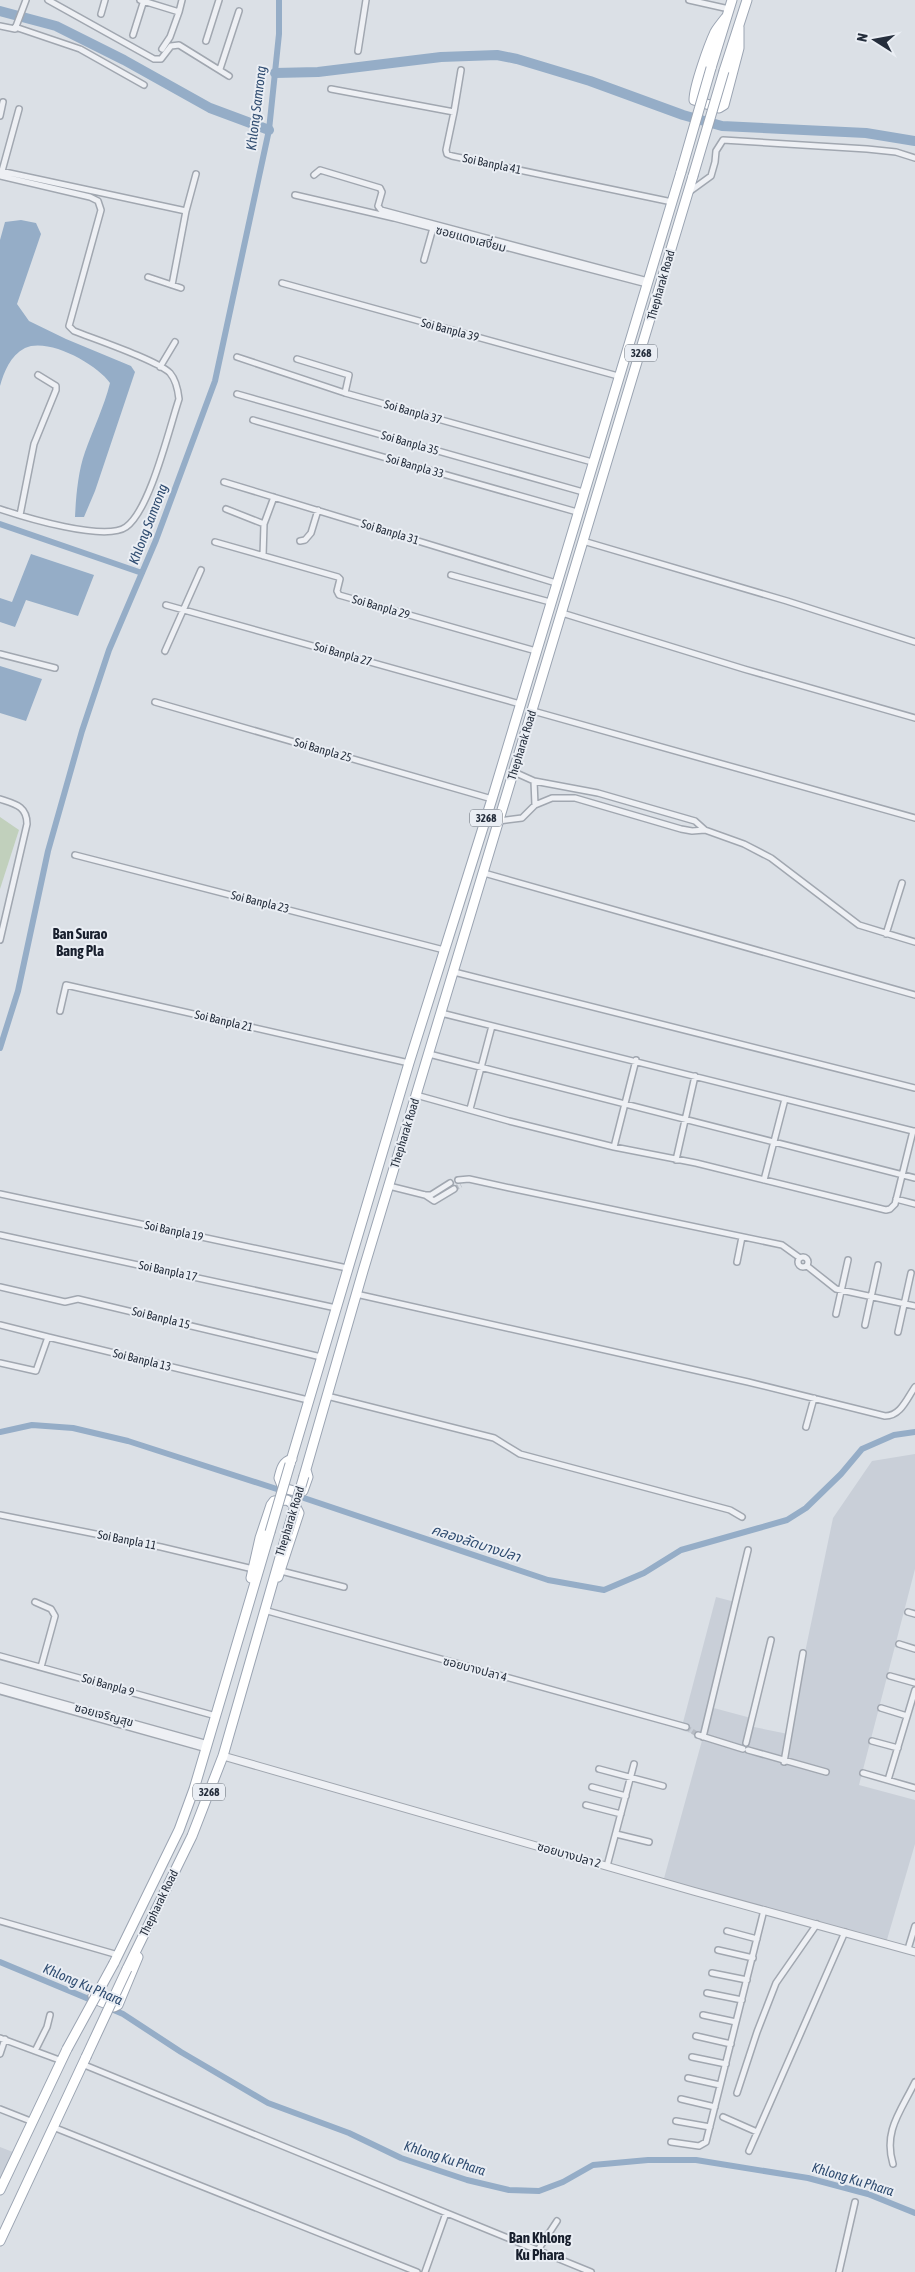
<svg xmlns="http://www.w3.org/2000/svg" width="915" height="2272" font-family="'Asap Condensed','Noto Sans Thai',sans-serif">
	<style>
		.built { fill: #c9cfd8 }
		.green { fill: #c1d0bc }
		.water { fill: #95adc7 }
		.lines { fill: none; stroke-linecap: round; stroke-linejoin: round }
		.canal { stroke: #95adc7; stroke-width: 6 }
		.river { stroke: #95adc7; stroke-width: 10 }
		.minor-tunnel { stroke: #b7bcc4; stroke-width: 5; stroke-dasharray: 5 2.5; stroke-linecap: butt }
		.minor-casing { stroke: #a1a7b0; stroke-width: 8 }
		.tertiary-casing { stroke: #a1a7b0; stroke-width: 9 }
		.primary-casing { stroke: #9ba4b2; stroke-width: 11 }
		.minor { stroke: #eef0f4; stroke-width: 5 }
		.tertiary { stroke: #eef0f4; stroke-width: 7 }
		.primary { stroke: #fff; stroke-width: 9 }
		.primary-bridge-casing { stroke: #9ba4b2; stroke-width: 11; stroke-linecap: butt }
		.primary-bridge { stroke: #fff; stroke-width: 9 }
		.labels { text-anchor: middle; dominant-baseline: central; stroke-width: 4; stroke-linejoin: round; paint-order: stroke }
		.shield { fill: #eaeef4; stroke: #606873; stroke-width: 1 }
		.shield-label { font-size: 11px; font-weight: bold; fill: #252e3c }
		.street-label { font-size: 12px; fill: #252e3c; stroke: #eaeef4 }
		.water-label { font-size: 14px; font-style: italic; fill: #2f4c70; stroke: #eaeef4 }
		.quarter-label { font-size: 15px; font-weight: bold; fill: #181f2d; stroke: #eaeef4 }
	</style>
	<rect width="100%" height="100%" fill="#dbe0e6"/>
	<path class="built" d="M915,1454v115l-56,216 56,15v44l-29,99 -223,-61 40,-145 -22,-7 35,-133 19,5 -25,105 41,11 -2,8 39,8 45,-216 39,-57z
		M0,2147l18,7 -18,37z"/>
	<path class="green" d="M0,817l19,13 -19,59z"/>
	<path class="water" d="M21,220l15,3 5,11 -24,70 12,17 37,18 65,27 4,6 -40,119 -11,26h-9c1,-21 3,-45 10,-65 8,-23 19,-45 25,-69 -13,-19 -62,-46 -85,-35 -15,8 -21,24 -25,38v-146l5,-18z
		M31,554l63,21 -16,41 -52,-16 -11,27 -15,-5v-24l12,4z
		M0,666l42,13 -16,42 -26,-8z"/>
	<g class="lines">
		<path class="canal" d="M0,524l142,49
			M0,1048l18,-57 30,-140 34,-120 27,-81 47,-110 59,-159 54,-251 10,-96v-34
			M0,1432l32,-7 41,3 55,13 158,51
			M295,1495l253,85 56,10 40,-17 37,-23 106,-30 19,-12 35,-34 21,-25 32,-14 21,-3
			M0,1962l96,40
			M109,2008l14,6 58,38 87,51 81,30 52,25 66,22 42,10 30,1 24,-9 30,-17 55,-5h48l112,18 60,16 47,19"/>
		<path class="river" d="M0,11l56,15 68,34 86,48 59,22
			M275,73l43,-1 123,-15 56,-2 20,4 73,22 93,34 39,11 144,7 49,8"/>
		<path class="minor-tunnel" d="M454,1189l7,-4
			M686,1727l12,8"/>
		<defs>
			<path id="minor" d="M48,0l106,59h7l10,-13 8,-1 50,31
				M140,0l39,12 3,-12
				M689,0l40,9
				M101,14l4,-14
				M0,26l15,3 11,-29
				M15,27l65,22 64,36
				M133,35l11,-35
				M206,41l13,-41
				M162,49l8,-12 9,-25
				M358,51l8,-51
				M220,69l19,-58
				M331,89l123,23 -8,38 1,4 5,2 220,46
				M454,112l7,-42
				M0,116l3,-14
				M0,171l186,40
				M2,171l17,-62
				M314,175l6,-5 60,18 2,4 -4,14 3,4 267,71
				M0,176l90,21 8,4 3,9 -32,116 5,5c20,8 83,29 96,42 6,7 8,17 9,26 -10,30 -29,111 -53,128 -21,15 -102,-10 -126,-18
				M689,192l22,-16 4,-14 1,-11 7,-11 144,9 29,3 19,6
				M295,195l99,23 253,66
				M424,260l9,-32
				M148,277l33,11
				M282,283l336,93
				M172,285l14,-74 10,-37
				M237,357l108,36 247,69
				M297,359l52,16 -4,18
				M160,367l15,-25
				M237,394l346,98
				M253,420l324,92
				M224,482l332,101
				M226,509l38,15
				M20,515l14,-71 22,-54v-4l-18,-11
				M300,541l5,-1 6,-7 7,-23
				M583,541l204,60 128,41
				M215,542l123,35 2,2 -3,12 2,4 197,56
				M263,556l1,-32 10,-27
				M451,575l99,27
				M166,605l354,99
				M562,613l182,56 171,49
				M165,651l36,-81
				M0,654l55,14
				M155,702l337,97
				M533,711l382,107
				M514,772l20,9 64,12 97,28 10,9 39,14 27,14 88,67 56,17
				M534,781l1,24
				M0,799c15,5 27,7 27,25l-27,116
				M499,821l23,-3 13,-13 17,-7h23l106,31 11,2 13,-1
				M75,855l369,95
				M484,873l431,122
				M886,934l16,-51
				M454,972l461,116
				M60,1011l6,-26 343,78
				M441,1013l472,118
				M429,1054l486,124
				M416,1095l93,26 105,26 82,16 190,47 4,-1 5,-5 18,-73h2
				M470,1109l22,-83
				M614,1147l22,-87
				M676,1160l19,-84
				M458,1180l11,-1 41,9 272,57 18,13
				M764,1180l21,-81
				M389,1186l36,9h6l19,-12
				M0,1194l347,74
				M425,1195l9,6 20,-12
				M896,1199l19,5
				M0,1235l336,73
				M798 1262a5 5 0 1 1 10 0a5 5 0 1 1-10 0Z
				M737,1262l5,-25
				M807,1266l29,23 79,17
				M0,1287l65,15 13,-3 243,58
				M356,1294l392,88 137,34c16,0 22,-18 30,-29
				M836,1314l12,-54
				M0,1325l48,12
				M865,1325l13,-60
				M898,1332l13,-59
				M0,1363l36,8 12,-34 260,63
				M327,1396l167,42 26,16 210,56 12,7
				M806,1427l8,-29
				M0,1515l161,32 92,22
				M281,1571l63,16
				M35,1602l16,7 4,7 -14,51
				M264,1610l422,117
				M908,1612l7,2
				M899,1644l16,5
				M0,1656l216,60
				M890,1676l25,7
				M0,1686l208,58
				M0,1691l207,58
				M881,1708l26,8
				M698,1735l45,14
				M703,1737l45,-187
				M872,1741l26,7
				M746,1743l25,-103
				M748,1750l78,22
				M784,1762l19,-109
				M599,1769l64,17
				M863,1773l52,15
				M888,1780l27,-90
				M592,1787l34,9
				M586,1805l35,9
				M616,1834l33,8
				M607,1866l27,-102
				M0,1921l118,34
				M727,1931l30,8
				M908,1949l7,-23
				M718,1950l35,8
				M712,1973l35,7
				M707,1993l35,7
				M703,2015l33,7
				M696,2036l35,8
				M0,2038l62,23
				M35,2051l12,-24 3,-12
				M0,2054l5,-15
				M692,2057l34,7
				M82,2064l509,208
				M688,2078l32,7
				M737,2093l20,-61 19,-49 41,-59
				M681,2099l34,8
				M0,2109l33,13
				M723,2117l34,15
				M676,2121l34,6
				M53,2127l364,145
				M671,2142l28,4 7,-4 58,-232
				M749,2151l96,-219
				M893,2164c-10,-33 8,-53 22,-82
				M538,2250l19,-29
				M425,2272l21,-59
				M839,2272l16,-70"/>
			<path id="tertiary" d="M223,1756l470,135 222,61"/>
			<path id="primary" d="M727,16c-4,5 -9,11 -12,16 -6,13 -21,54 -21,68l25,8 5,-3 15,-57v-21
				M711,68l21,-68
				M724,71l23,-71
				M292,1459c-10,3 -11,11 -13,19l4,10 15,4 5,-1 5,-14 -2,-7
				M290,1464l119,-401 83,-264 189,-627
				M304,1476l59,-205 330,-1095
				M251,1578l9,-40 11,-33 3,-4 13,-1 8,5 4,8 -21,64
				M114,1963l65,-133 15,-41 76,-257
				M127,1969l65,-133 31,-80 64,-223
				M95,1993l-2,3 4,4 17,7 4,-2 20,-48
				M0,2190l67,-141
				M0,2241l86,-184"/>
		</defs>
		<use href="#minor" class="minor-casing"/>
		<use href="#tertiary" class="tertiary-casing"/>
		<use href="#primary" class="primary-casing"/>
		<use href="#minor" class="minor"/>
		<use href="#tertiary" class="tertiary"/>
		<use href="#primary" class="primary"/>
		<defs>
			<path id="primary-bridge" d="M681,172l30,-104
				M693,176l31,-105
				M270,1532l20,-68
				M287,1533l17,-57
				M67,2049l47,-86
				M86,2057l41,-88"/>
		</defs>
		<use href="#primary-bridge" class="primary-bridge-casing"/>
		<use href="#primary-bridge" class="primary-bridge"/>
	</g>
	<g class="labels">
		<g class="shield">
			<rect x="625" y="344.5" width="32" height="17" rx="4"/>
			<rect x="470" y="809.5" width="32" height="17" rx="4"/>
			<rect x="193" y="1783.5" width="32" height="17" rx="4"/>
		</g>
		<g class="shield-label">
			<text x="641" y="353">3268</text>
			<text x="486" y="818">3268</text>
			<text x="209" y="1792">3268</text>
		</g>
		<g class="street-label">
			<text transform="translate(492 164) rotate(12)">Soi Banpla 41</text>
			<text transform="translate(471 239) rotate(15)">ซอยแดงเสงี่ยม</text>
			<text transform="translate(661 285) rotate(-74)">Thepharak Road</text>
			<text transform="translate(450 330) rotate(15)">Soi Banpla 39</text>
			<text transform="translate(413 412) rotate(16)">Soi Banpla 37</text>
			<text transform="translate(410 443) rotate(16)">Soi Banpla 35</text>
			<text transform="translate(415 466) rotate(16)">Soi Banpla 33</text>
			<text transform="translate(390 532) rotate(17)">Soi Banpla 31</text>
			<text transform="translate(381 607) rotate(16)">Soi Banpla 29</text>
			<text transform="translate(343 654) rotate(16)">Soi Banpla 27</text>
			<text transform="translate(522 745) rotate(-73)">Thepharak Road</text>
			<text transform="translate(323 750) rotate(16)">Soi Banpla 25</text>
			<text transform="translate(260 902) rotate(14)">Soi Banpla 23</text>
			<text transform="translate(224 1021) rotate(13)">Soi Banpla 21</text>
			<text transform="translate(405 1133) rotate(-73)">Thepharak Road</text>
			<text transform="translate(174 1231) rotate(12)">Soi Banpla 19</text>
			<text transform="translate(168 1271) rotate(12)">Soi Banpla 17</text>
			<text transform="translate(161 1318) rotate(14)">Soi Banpla 15</text>
			<text transform="translate(142 1360) rotate(14)">Soi Banpla 13</text>
			<text transform="translate(290 1521) rotate(-73)">Thepharak Road</text>
			<text transform="translate(127 1540) rotate(11)">Soi Banpla 11</text>
			<text transform="translate(475 1669) rotate(15)">ซอยบางปลา 4</text>
			<text transform="translate(108 1685) rotate(16)">Soi Banpla 9</text>
			<text transform="translate(104 1715) rotate(15)">ซอยเจริญสุข</text>
			<text transform="translate(569 1855) rotate(16)">ซอยบางปลา 2</text>
			<text transform="translate(159 1903) rotate(-64)">Thepharak Road</text>
		</g>
		<g class="water-label">
			<text transform="translate(256 108) rotate(-83)">Khlong Samrong</text>
			<text transform="translate(148 524) rotate(-69)">Khlong Samrong</text>
			<text transform="translate(476 1543) rotate(18)">คลองลัดบางปลา</text>
			<text transform="translate(83 1984) rotate(23)">Khlong Ku Phara</text>
			<text transform="translate(445 2158) rotate(18)">Khlong Ku Phara</text>
			<text transform="translate(853 2179) rotate(17)">Khlong Ku Phara</text>
		</g>
		<g class="quarter-label">
			<text x="80" y="933">Ban Surao<tspan x="80" dy="17">Bang Pla</tspan></text>
			<text x="540" y="2237">Ban Khlong<tspan x="540" dy="17">Ku Phara</tspan></text>
		</g>
	</g>
	<g transform="translate(875 40) rotate(281)" stroke="#eaeef4" stroke-width="4" paint-order="stroke">
	<path d="M0-4L9 19L0 12L-9 19Z" fill="#252e3c"/>
	<text y="-8" font-size="14" font-weight="bold" text-anchor="middle" fill="#252e3c">N</text>
	</g>
</svg>
